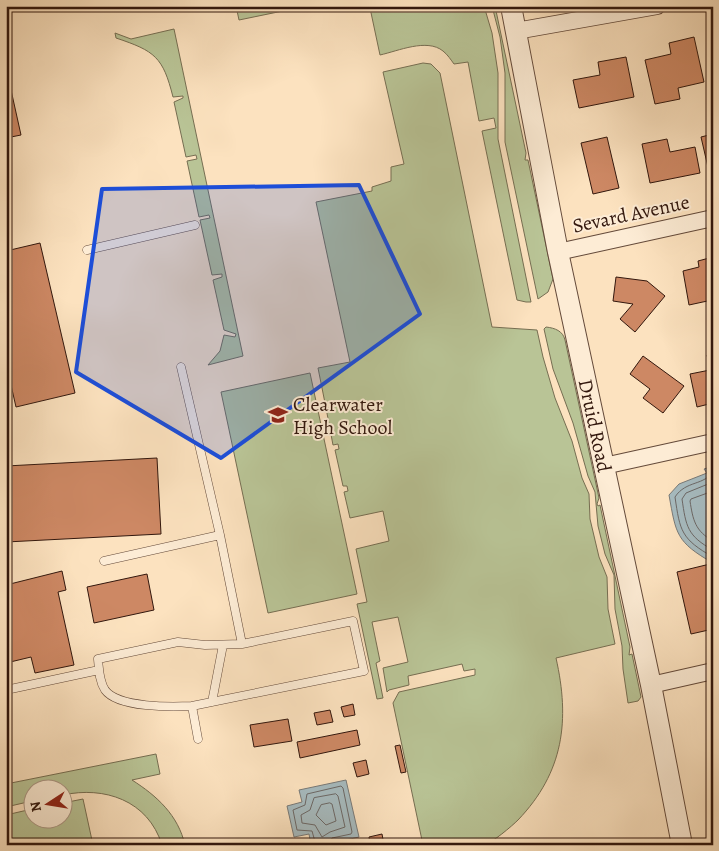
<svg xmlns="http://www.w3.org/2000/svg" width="719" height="851" font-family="Alegreya,serif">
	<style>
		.green { fill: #b9c496; stroke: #766e52 }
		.water { fill: #a6babe; stroke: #787977 }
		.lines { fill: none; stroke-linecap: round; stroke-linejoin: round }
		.shore { stroke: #6c6866; stroke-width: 1 }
		.building { fill: #cd8864; stroke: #32170d }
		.service-casing { stroke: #644a3a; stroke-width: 9 }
		.minor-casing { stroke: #644a3a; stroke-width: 18 }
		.tertiary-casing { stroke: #644a3a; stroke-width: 22 }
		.service { stroke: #fdecd5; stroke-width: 8 }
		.minor { stroke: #fdecd5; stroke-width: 16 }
		.tertiary { stroke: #fdecd5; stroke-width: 20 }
		.marked { fill: #1d4ed8; fill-opacity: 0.2; stroke: #1d4ed8; stroke-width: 4; stroke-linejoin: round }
		.labels { text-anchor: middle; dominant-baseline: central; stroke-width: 4; stroke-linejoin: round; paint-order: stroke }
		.street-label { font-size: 20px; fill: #32170d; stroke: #fdecd5 }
		.poi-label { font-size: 20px; fill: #32170d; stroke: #fdecd5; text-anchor: start }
	</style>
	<rect width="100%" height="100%" fill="#fce2bf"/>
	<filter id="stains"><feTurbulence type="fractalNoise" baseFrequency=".004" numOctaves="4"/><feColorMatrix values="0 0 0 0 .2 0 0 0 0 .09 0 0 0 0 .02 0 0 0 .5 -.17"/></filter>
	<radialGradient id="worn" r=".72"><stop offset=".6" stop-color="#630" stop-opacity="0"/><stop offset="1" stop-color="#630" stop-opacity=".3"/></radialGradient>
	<path class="green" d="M236,6h71l-68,14z
		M356,6h128l8,27 6,40v66l33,163h-5l-9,-2 -35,-169 14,-3 -2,-10 -15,3 -11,-59 -14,2c-3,-4 -6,-9 -11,-13 -16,-13 -45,0 -63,4l-10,-47 -12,1z
		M492,6h3l31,147 -1,7h3l25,119 -5,13 -10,7 -33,-157v-69l-5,-36z
		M174,29l69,327 -35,9 12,-14 4,-16 11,2 1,-3 -12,-4 -11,-50 9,-3v-3l-10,1 -12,-55 10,-2 -1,-3 -10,2 -12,-56 10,-2 -1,-4 -10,2 -12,-55 9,-4v-2l-10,1c-10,-40 -18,-46 -57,-59l-1,-5 16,6z
		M423,63l8,1 9,9 52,254 45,3 6,27 12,41 17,43 10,37 7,16 1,25 9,38 8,20 1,32 7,35 -59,14c14,62 8,114 -38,162 -6,6 -26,23 -34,25 -4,1 -10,0 -15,0 -15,0 -30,0 -46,0l-30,-142 6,-11 76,-17v-6l-11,2 -2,-7 -54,12 1,9 -20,5 -2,2 -4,-24 25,-6 -10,-45 -26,5 8,39 -4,2 7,35 -6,1 -20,-95 10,-2 -11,-53 33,-8 -6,-30 -33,7 -6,-26 4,-1 -1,-5h-4l-8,-36 4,-1 -1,-5 -5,1 -7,-37 5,-1 -1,-5 -5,1 -7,-35 32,-6 -34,-160 56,-11v-4l19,-6v-14l13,-3 -21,-92z
		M546,327c9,1 17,4 19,13l34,158 -2,6 1,2 2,-1 30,142 -1,8 3,-1 9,43 -3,4 -10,2 -5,-34 -1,-23 -7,-37 -1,-34 -9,-21 -7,-28 -3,-34 -7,-16 -15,-53 -20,-54 -9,-40z
		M310,373l47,221 -89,19 -47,-221z
		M156,754l4,20 -28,6c25,16 46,35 53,65h-23c-14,-45 -58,-59 -99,-50l-1,-7h-30v13l-26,6v-23z
		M83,799l10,46h-87v-30l26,-6v9h30l1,-15z"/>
	<path class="water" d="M713,466v97c-37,-21 -37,-29 -44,-68l10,-11 28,-11 -3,-4z
		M346,780l13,57 -35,8h-13l-2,-11 -15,3 -7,-31 15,-4 -3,-12z"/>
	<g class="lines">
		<path class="shore" d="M713,471c-8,15 -27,9 -38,26 5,34 6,42 38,60
			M713,482l-27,11 -4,6c4,27 5,37 31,51
			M713,491l-22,8 -1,2c3,19 5,30 23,40
			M336,794l2,2 7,31 -15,5 -8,5 -7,-12 -13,-2 -1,-8 9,-5 4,-12z
			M330,803l2,1 4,17 -10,4 -10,-10 5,-10z
			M316,845l-4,-14 -15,-1 -4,-20 12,-5 2,-11 34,-8 2,2 9,44 -1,2 -19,4 -3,7"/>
	</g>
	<path class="building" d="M694,37l10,45 -26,6 2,11 -25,5 -10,-44 26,-6 -2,-11z
		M626,57l8,40 -55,11 -6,-28 27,-5 -2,-13z
		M7,72l14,63 -15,3v-66z
		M713,134v41l-3,1 -9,-39z
		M607,137l12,51 -26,6 -12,-51z
		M667,139l3,13 25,-5 5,26 -50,10 -8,-39z
		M40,243l35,150 -59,14 -10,-44v-112z
		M713,257v31h-3l2,12 -23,5 -6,-34 16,-4 -1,-6z
		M616,277l31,4 18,15 -30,36 -15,-13 13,-15 -20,-3z
		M713,354v49l-16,4 -7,-33 20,-4 -3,-15z
		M643,356l41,30 -21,27 -20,-15 7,-9 -20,-15z
		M157,458l4,76 -155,8v-76z
		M710,564l3,12v40l-3,1 3,12 -22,5 -14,-62z
		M62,571l4,19 -8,2 16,73 -39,8 -4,-16 -25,6v-78z
		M147,574l7,36 -60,13 -7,-36z
		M353,704l2,11 -11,2 -3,-10z
		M330,710l3,12 -16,3 -3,-12z
		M288,719l4,22 -38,6 -4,-22z
		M357,730l3,15 -60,13 -3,-16z
		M400,745l6,27 -5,1 -6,-27z
		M366,760l3,14 -12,3 -4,-14z
		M382,834l2,11h-14l-1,-8z"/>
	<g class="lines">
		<defs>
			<path id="service" d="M87,250l108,-25
				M181,367l39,168 22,109 111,-23 11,50 -172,35 6,33
				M104,561l116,-26
				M6,690l93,-20
				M212,702l11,-57
				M192,706c-20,1 -74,2 -87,-16 -6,-9 -6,-21 -7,-31l80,-17 27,3 37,-1"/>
			<path id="minor" d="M516,31l141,-25
				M558,252l155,-34
				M604,466l109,-24
				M651,685l62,-14"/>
			<g id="tertiary">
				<path id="s1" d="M511,6l47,246 93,433 31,160"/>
			</g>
		</defs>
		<use href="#service" class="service-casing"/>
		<use href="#minor" class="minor-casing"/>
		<use href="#tertiary" class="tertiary-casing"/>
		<use href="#service" class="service"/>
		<use href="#minor" class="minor"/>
		<use href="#tertiary" class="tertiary"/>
	</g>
	<path class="marked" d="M359,185l61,129 -199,144 -145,-86 26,-183z"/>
	<defs>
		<symbol id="school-bare" viewBox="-9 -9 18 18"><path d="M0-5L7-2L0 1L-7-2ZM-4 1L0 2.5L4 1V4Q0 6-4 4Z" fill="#8f2418" stroke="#fdecd5" stroke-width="2.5" paint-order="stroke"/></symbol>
	</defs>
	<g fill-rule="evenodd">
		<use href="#school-bare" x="264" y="401" width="28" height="28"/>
	</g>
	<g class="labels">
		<g class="street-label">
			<text transform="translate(631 214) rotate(-12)">Sevard Avenue</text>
			<text stroke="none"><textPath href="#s1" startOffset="428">Druid Road</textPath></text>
		</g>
		<g class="poi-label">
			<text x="293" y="404">Clearwater<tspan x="293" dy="23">High School</tspan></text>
		</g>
	</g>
	<rect width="719" height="851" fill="none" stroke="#fce2bf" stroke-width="25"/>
	<rect x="8" y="8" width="704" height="836" fill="none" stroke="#32170d" stroke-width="2.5"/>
	<rect x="12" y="12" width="694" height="826" fill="none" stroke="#32170d"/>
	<g transform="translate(48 804) rotate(258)"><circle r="24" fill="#fdecd5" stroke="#ac9785"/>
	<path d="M0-4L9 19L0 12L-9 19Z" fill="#8f2418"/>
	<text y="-8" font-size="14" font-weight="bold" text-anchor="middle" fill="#32170d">N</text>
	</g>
	<rect width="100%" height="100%" filter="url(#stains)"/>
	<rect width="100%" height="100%" fill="url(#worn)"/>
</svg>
